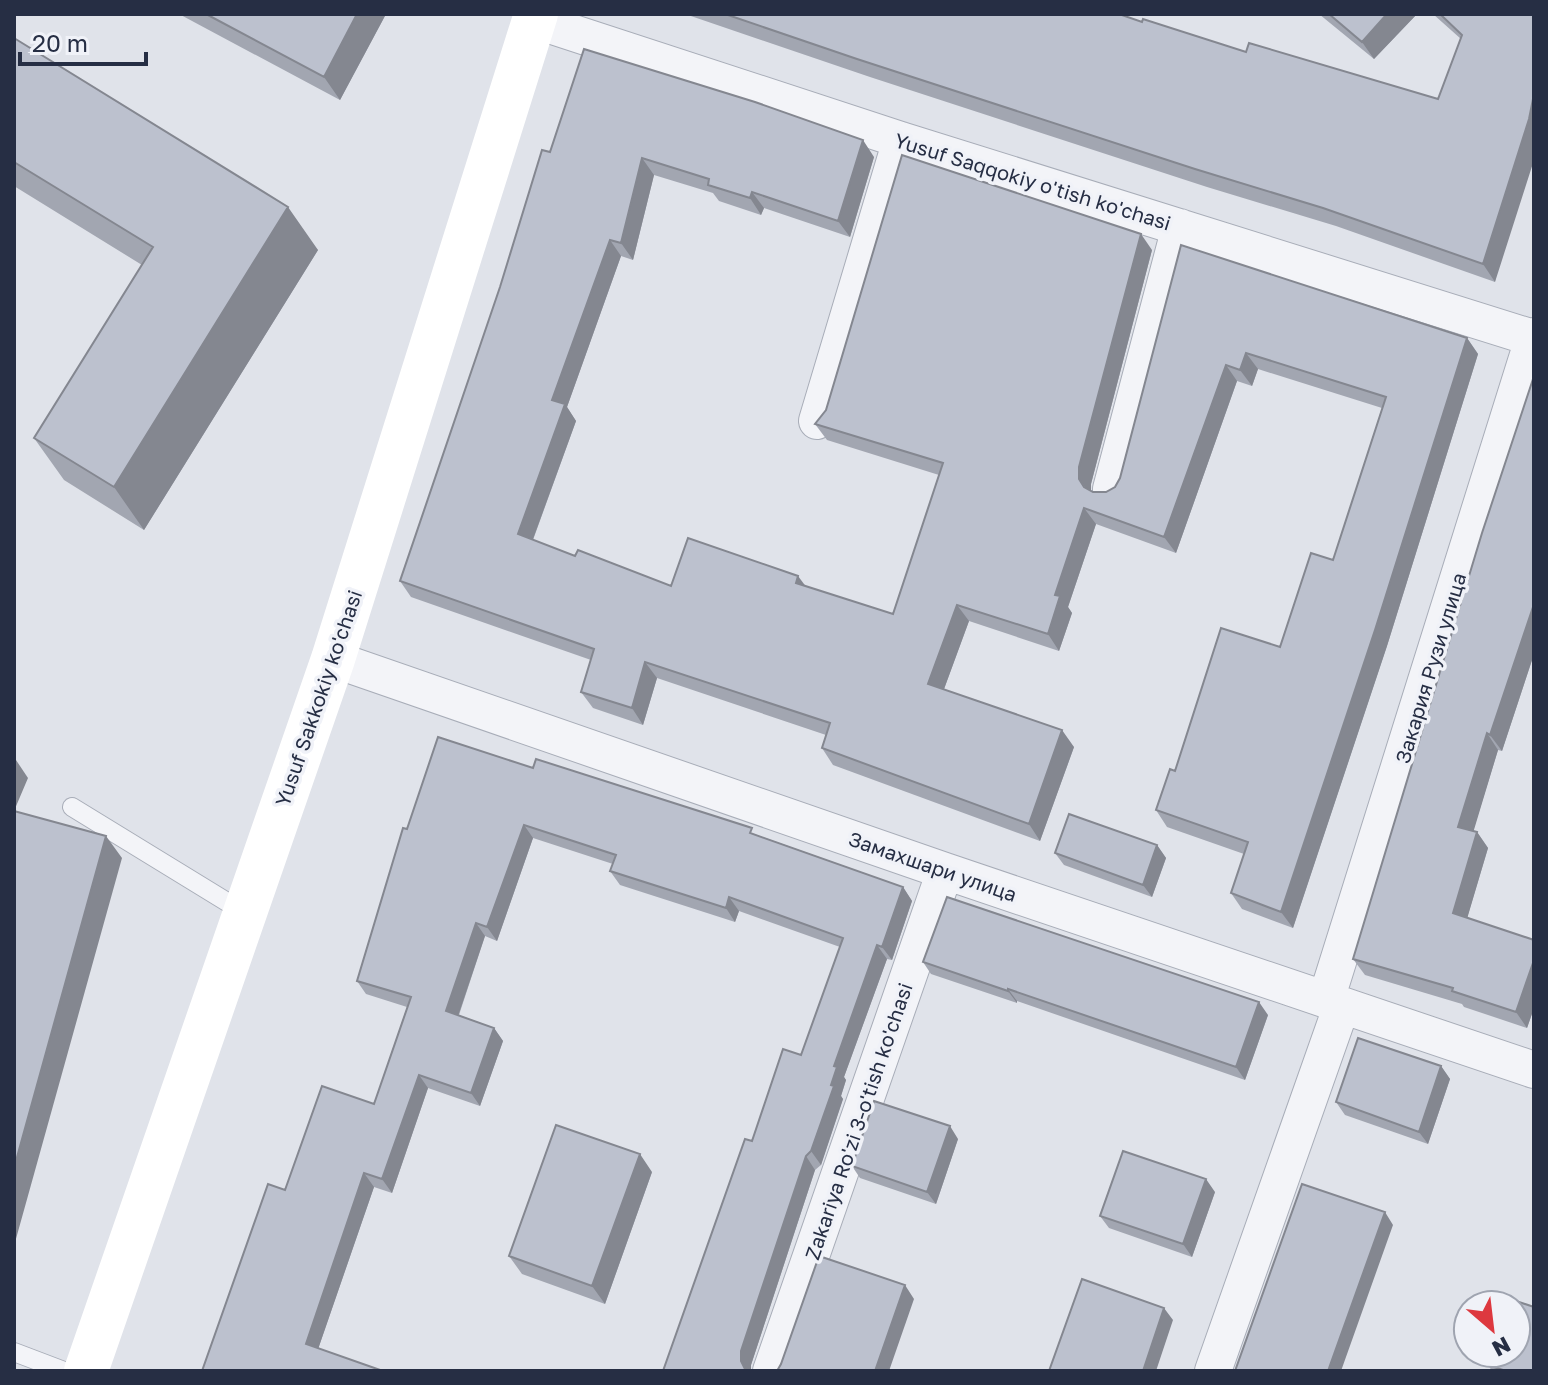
<svg xmlns="http://www.w3.org/2000/svg" width="1548" height="1385" font-family="'Golos Text',sans-serif">
	<style>
		.lines { fill: none; stroke-linecap: round; stroke-linejoin: round }
		.lane-casing { stroke: #a8adb8; stroke-width: 20 }
		.street-casing { stroke: #a8adb8; stroke-width: 38 }
		.lane { stroke: #f3f4f8; stroke-width: 18 }
		.street { stroke: #f3f4f8; stroke-width: 36 }
		.secondary { stroke: #fff; stroke-width: 44 }
		.wall { fill: #a2a6b1 }
		.shaded-wall { fill: #848790 }
		.building { fill: #bcc1ce; stroke: #848790; stroke-width: 2 }
		.labels { text-anchor: middle; dominant-baseline: central; stroke-width: 7; stroke-linejoin: round; paint-order: stroke }
		.street-label { font-size: 20px; fill: #262e44; stroke: #f0f2f8 }
	</style>
	<rect width="100%" height="100%" fill="#e0e3ea"/>
	<g class="lines">
		<defs>
			<path id="lane" d="M72,807l173,106
				M14,1352l50,19"/>
			<path id="street" d="M534,20l367,120 632,198
				M817,421l84,-281
				M1111,489l69,-262
				M333,659l612,212 589,199
				M1326,1000l208,-664
				M771,1371l174,-500
				M1213,1371l129,-366"/>
		</defs>
		<use href="#lane" class="lane-casing"/>
		<use href="#street" class="street-casing"/>
		<use href="#lane" class="lane"/>
		<use href="#street" class="street"/>
		<path class="secondary" d="M86,1371l247,-712 203,-645"/>
	</g>
	<path class="wall" d="M179,14h207l-46,86z
		M685,14h434l23,8 104,30 192,47 23,-60 -28,-25h98l-36,268 -159,-56 -129,-39 -337,-110z
		M1319,14h98l-43,45z
		M14,38l304,212 -174,280 -80,-50 -30,-42 108,-173 -128,-79z
		M550,152l324,5 -24,80 -86,-29 -3,7 -42,-14 -6,-8 -59,-18 -21,85 -12,-4 -54,151 9,14 -43,119 42,16 96,30h134l88,28 46,-139 -112,-35 -12,-16 337,-174 -61,234v7l2,1h13l9,-5 5,-9 61,-233 286,93 11,16 -91,292 -94,282 -51,-19 -11,-16 13,-39 -77,-27 -11,-17 19,-39 105,-124 53,-87 49,-152 -124,-39 -6,17 -15,-5 -61,172 -80,-29 -28,83 4,6 -13,38 -90,-30 -25,68 130,58 -34,94 -207,-76 -11,-17 4,-13 -169,-57 -14,47 -50,-17 -12,-16 10,-32 -180,-63 -11,-16z
		M1534,376v278l-32,97 -4,-1 -25,81 4,1 11,16 -21,70 67,22v68l-7,20 -63,-21 -2,-3 -97,-29 -12,-16z
		M533,768l224,67 146,52 9,14 -20,59 -5,-1 -43,118 2,3 -5,16 2,3 -22,66 -6,5 -64,195v6h-88l89,-230 49,-86 39,-108 -101,-36 -4,11 -115,-37 -10,-14 3,-7 -80,-26 -36,103 -12,-5 -26,79 35,13 9,13 -23,65 -52,-18 -36,105 -18,-6 -56,162 -116,22 83,-181 89,-86 33,-97 -41,-13 -9,-13 50,-152z
		M1157,845l9,13 -14,39 -88,-32 -9,-12z
		M923,962l345,53 -23,65 -228,-79v2l-86,-29z
		M1441,1066l9,13 -22,65 -83,-29 -9,-13z
		M958,1139l-22,65 -76,-26 -8,-12z
		M652,1172l-47,132 -83,-30 -13,-18z
		M1215,1192l-23,65 -83,-29 -9,-12z
		M1488,1365l46,6h-42z"/>
	<path class="shaded-wall" d="M357,14h29l-46,86 -16,-23z
		M1387,14h30l-43,45 -12,-17z
		M1534,94v66l-39,122 -12,-18z
		M863,140l11,17 -24,80 -12,-16z
		M642,158l12,17 -21,85 -12,-17z
		M752,192l12,16 -3,7 -11,-17z
		M288,207l30,43 -174,280 -30,-43z
		M1141,234l11,16 -61,234v11l-12,-16v-12z
		M610,240l11,16 -54,151 9,14 -47,129 -11,-16 34,-134z
		M1467,338l11,16 -91,292 -94,282 -12,-16z
		M1246,353l12,16 -6,17 -12,-16z
		M1226,365l11,16 -61,172 -12,-16z
		M1084,508l12,16 -28,83 4,6 -13,38 -11,-17 7,-39z
		M798,576l12,16 -14,-9z
		M1534,604v50l-32,97 -12,-16z
		M957,605l12,16 -29,79 -12,-16z
		M645,662l12,16 -14,47 -11,-17z
		M1062,730l12,17 -34,94 -11,-17z
		M1487,733l11,17 -28,93 -12,-16z
		M16,760l12,18 -14,33v-47z
		M524,825l9,13 -36,103 -10,-14z
		M1477,832l11,16 -24,81 -11,-16z
		M106,836l16,22 -108,388v-78z
		M1157,845l9,13 -14,39 -9,-12z
		M903,887l9,14 -20,59 -10,-13z
		M729,897l10,14 -4,11 -9,-14z
		M476,923l9,13 -30,89 -9,-14z
		M877,945l10,14 -43,118 2,3 -5,16 2,3 -22,66 -10,-14 20,-66 3,-19z
		M1534,960v48l-7,20 -11,-16z
		M1008,989l9,12v2l-9,-12z
		M1259,1002l9,13 -23,65 -9,-13z
		M494,1028l9,13 -23,65 -9,-13z
		M1441,1066l9,13 -22,65 -9,-12z
		M419,1075l9,13 -36,105 -10,-14z
		M950,1126l8,13 -22,65 -9,-12z
		M640,1154l12,18 -47,132 -13,-18z
		M806,1156l9,14 -64,195v6h-5l-5,-10v-10z
		M364,1173l10,14 -59,171 -9,-14z
		M1206,1179l9,13 -23,65 -9,-13z
		M1385,1212l8,13 -52,146h-13z
		M905,1285l9,14 -25,72h-14z
		M1164,1308l9,12 -17,51h-13z"/>
	<path class="building" d="M206,14h151l-33,63z
		M725,14h394l23,8 1,-3 103,33 3,-9 189,56 24,-64 -22,-21h91l3,2v78l-5,25 -46,145 -160,-56 -128,-39 -338,-110z
		M1329,14h58l-25,28z
		M14,38l274,169 -174,280 -80,-49 119,-191 -139,-85z
		M584,49l171,53 108,38 -25,81 -86,-29 -2,6 -42,-13 1,-6 -67,-21 -21,85 -11,-3 -58,160 13,4 -47,130 57,22 3,-6 93,36 17,-48 110,38 -2,7 97,31 50,-151 -128,-39 11,-14 76,-255 239,79 -62,233v12l5,8 9,5h13l9,-5 5,-9 61,-233 286,93 -92,292 -94,282 -50,-19 17,-51 -92,-32 14,-41 5,2 46,-143 59,19 31,-94 22,7 53,-163 -140,-44 -6,17 -14,-5 -62,172 -80,-29 -29,87 5,1 -12,38 -91,-29 -29,79 134,46 -33,94 -207,-76 8,-25 -185,-61 -13,46 -51,-16 13,-43 -194,-68 100,-294 42,-137 8,2z
		M1534,376v228l-44,131 -3,-2 -29,94 19,5 -24,81 81,27v20l-18,52 -64,-21 1,-3 -100,-29 129,-426z
		M438,737l95,31 3,-9 216,69 -2,5 153,54 -21,60 -5,-2 -43,121 3,1 -6,18 3,1 -23,65 -5,5 -65,195v10l5,10h-83l82,-232 7,2 31,-92 18,6 42,-117 -114,-41 -3,11 -116,-37 6,-16 -92,-30 -37,102 -11,-4 -30,88 48,17 -23,65 -52,-18 -37,104 -18,-6 -58,171 77,27h-181l66,-187 17,6 37,-104 52,18 37,-107 -54,-16 46,-153 4,1z
		M14,811l92,25 -92,332z
		M1069,814l88,31 -14,40 -88,-32z
		M947,897l312,105 -23,65 -228,-78v2l-85,-29z
		M1358,1038l83,28 -22,66 -83,-30z
		M874,1101l76,25 -23,66 -75,-26z
		M556,1125l84,29 -48,132 -83,-30z
		M1123,1151l83,28 -23,65 -83,-28z
		M1302,1184l83,28 -57,159h-93z
		M819,1256l86,29 -30,86h-98l4,-7z
		M1082,1279l82,29 -21,63h-94z
		M1510,1299l24,8v64h-28l-18,-6 4,-12h24v-48h-8z"/>
	<g class="labels">
		<g class="street-label">
			<text transform="translate(1033 181) rotate(17)">Yusuf Saqqokiy o'tish ko'chasi</text>
			<text transform="translate(1430 668) rotate(-73)">Закария Рузи улица</text>
			<text transform="translate(318 698) rotate(-71)">Yusuf Sakkokiy ko'chasi</text>
			<text transform="translate(933 866) rotate(19)">Замахшари улица</text>
			<text transform="translate(858 1121) rotate(-71)">Zakariya Ro'zi 3-o'tish ko'chasi</text>
		</g>
	</g>
	<rect width="1548" height="1385" fill="none" stroke="#262e44" stroke-width="32"/>
	<g transform="translate(1492 1329) rotate(152)"><circle r="38" fill="#f0f2f8" stroke="#9fa4b0" stroke-width="2"/>
	<path d="M0-6L14 30L0 20L-14 30Z" fill="#dd383f"/>
	<text y="-12" font-size="22" font-weight="bold" text-anchor="middle" fill="#262e44">N</text>
	</g>
	<path d="M20 52v12h126v-12" fill="none" stroke="#262e44" stroke-width="4"/>
	<text x="32" y="52" font-size="24" fill="#262e44" stroke="#f0f2f8" stroke-width="6" paint-order="stroke">20 m</text>
</svg>
